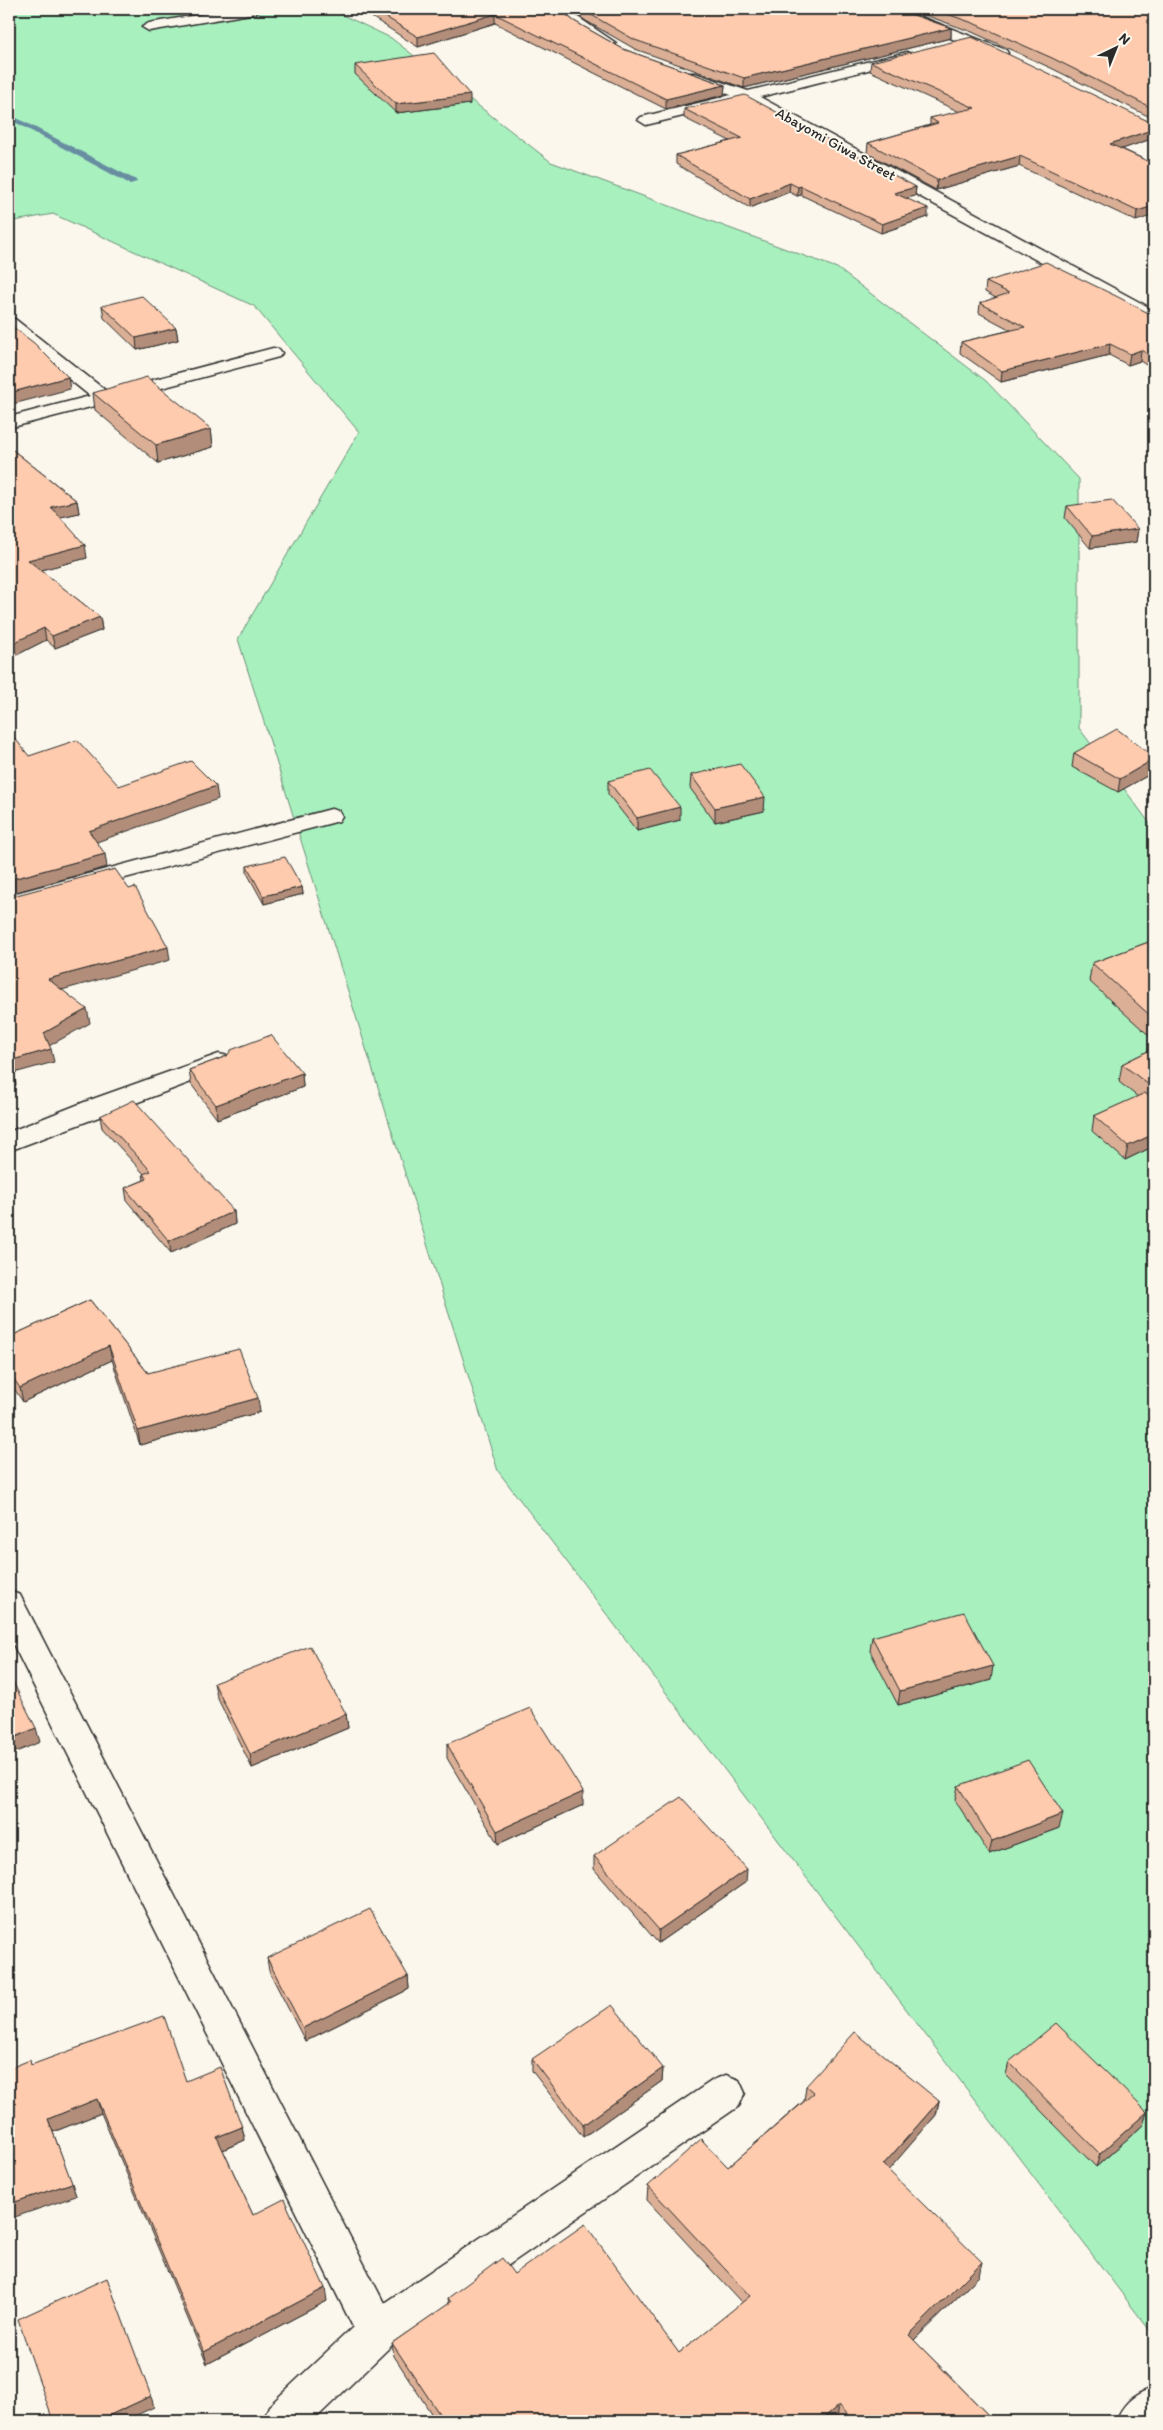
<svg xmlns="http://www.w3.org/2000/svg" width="1163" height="2430" font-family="Itim,sans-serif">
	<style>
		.green { fill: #a8f1bf; stroke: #6a8e75 }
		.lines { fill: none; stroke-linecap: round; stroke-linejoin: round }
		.stream { fill: #678da1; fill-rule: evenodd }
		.street-casing { stroke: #2b2b2b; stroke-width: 3 }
		.street { fill: #fbf7ec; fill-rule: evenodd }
		.wall { fill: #daaf96; stroke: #2b2b2b }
		.shaded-wall { fill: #b28e7a; stroke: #2b2b2b }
		.building { fill: #fecbae; stroke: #2b2b2b }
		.labels { text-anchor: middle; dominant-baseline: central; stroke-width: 4; stroke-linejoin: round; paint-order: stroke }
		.far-street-label { font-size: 15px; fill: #2b2b2b; stroke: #fbf7ec }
	</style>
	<rect width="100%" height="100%" fill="#fbf7ec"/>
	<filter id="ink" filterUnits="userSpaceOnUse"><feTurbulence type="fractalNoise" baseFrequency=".02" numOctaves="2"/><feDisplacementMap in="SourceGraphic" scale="10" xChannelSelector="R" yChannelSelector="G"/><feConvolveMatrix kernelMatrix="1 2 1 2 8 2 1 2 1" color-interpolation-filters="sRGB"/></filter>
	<g filter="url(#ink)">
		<path class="green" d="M9,9h321l61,29 160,124 286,106 149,113 93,98v249l75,101v1507l-656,-865 -260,-832 121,-207 -105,-126 -201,-92 -44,8z"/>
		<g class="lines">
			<path class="stream" d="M9,114l127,66 1,2 -7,2 -121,-65z"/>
			<defs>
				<path id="street" d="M233,9h30l-7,4 -107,18 -7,-4 7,-4z
					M551,9h15l50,34 -7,4 -5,-1 -29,-17z
					M882,9h19l105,41 2,3 -7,4 -5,-1 -112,-44z
					M907,52l7,4 -2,3 -152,38 394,213v12l-6,-1 -403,-220 -99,24 -8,-5 3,-3 90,-22 -46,-16 -2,-3 2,-3h10l53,18z
					M9,318l6,1 95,75 3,4 -3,4 -101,26v-11l81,-21 -81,-65z
					M273,348l6,1 3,4 -3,4 -159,42 -6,-1 -3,-4 3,-4z
					M331,809l8,2 3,5 -3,5 -330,88v-14z
					M219,1054l9,2 4,6 -4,6 -219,83v-19l78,-31z
					M9,1591l11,4 364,708 329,-223 13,-5 13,5 6,13 -6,13 -348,240 -78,75h-50l6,-15 84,-79 -344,-691z
					M1149,2389l5,3v29h-38c7,-17 16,-25 33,-32z"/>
			</defs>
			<use href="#street" class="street-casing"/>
			<use href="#street" class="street"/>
		</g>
		<path class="wall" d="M359,9h200l15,12 49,28 102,36 -1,10 -58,14 -171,-86 -77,24z
			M569,9h585v110l-103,-51 -79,-36 -58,-21 -18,-2 55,19v10l-207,50 -109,-39 -49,-28z
			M871,62l283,60v16l-32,11 32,15 -18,57 -117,-55 -83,24 -69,-37 1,-10 62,-18v-7l30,-6 -90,-41z
			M355,65l115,39 -74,9 -41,-39z
			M684,109l232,78 -1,9 -9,2 22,19 -47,16 -80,-38 -4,1 -8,-4 -39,16 -74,-44v-9l54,-14 -46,-23z
			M986,282l168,34v54l-14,-9 -12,4 -19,-10 -108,27 -41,-29 1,-11 50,-12 -32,-17 1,-10 16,-5 -11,-6z
			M102,306l74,22 2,12 -41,10 -33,-32z
			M93,393l118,36 2,18 -55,16 -63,-53z
			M9,447l68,54 2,12 -19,4 27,41 -47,12 60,47 2,13 -47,18 -9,-8 -37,19z
			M1067,506l71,23 -2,13 -46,6 -25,-30z
			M1074,753l80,4v15l-36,20 -46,-25z
			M691,775l73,36 -49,11 -25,-34z
			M608,781l72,39 -43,11 -29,-37z
			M247,866l55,21 1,7 -39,10 -17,-31z
			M1154,940v100l-65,-59 3,-18z
			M1154,1048v98l-29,14 -33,-29 2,-15 44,-19 -19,-15 3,-18z
			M227,1056l75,17 1,14 -86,32 -26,-35 -2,-14z
			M100,1116l134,95 1,13 -64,29 -44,-52 -2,-13 19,-8 -1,-6h1l-42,-46z
			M90,1300l58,73 112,39 -120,33 -28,-85 -89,42 -14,-21v-44z
			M872,1637l119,43 -93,25 -28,-54z
			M214,1683l132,31 2,14 -96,40 -35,-71z
			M447,1744l136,61 -85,39 -51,-86z
			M958,1786l101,42 -70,26 -34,-54z
			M594,1856l152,26 -88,61 -64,-74z
			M267,1958l141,18 1,13 -104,52 -36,-70z
			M532,2059l131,9 -1,13 -79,56 -51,-66z
			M1009,2062l138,50 -4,13 -47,42 -90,-92z
			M31,2065l155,16 56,46 3,13 -22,10 30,65 74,86 -120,63 -106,-251 -48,19 23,64 -66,-128z
			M806,2086l133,15 -3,14 -48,55 91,106 -65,64 80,81h-155l-2,-3 -4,3h-397l-42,-65 -2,-13 57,-39 -1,-6 66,-24 165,79 63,-50 -95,-103 1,-14 80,-19 76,-66z"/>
		<path class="shaded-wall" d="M495,14v9l-77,24v-10z
			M951,28v10l-207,50v-10z
			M725,85l-1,10 -58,14v-10z
			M470,95v9l-74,9v-9z
			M1154,129v9l-46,16 2,-10z
			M1020,156l-1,10 -83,24 1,-10z
			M790,183l-1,9 -39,16v-9z
			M801,186v9l-4,1 1,-9z
			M916,187l-1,9 -22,6 1,-9z
			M1154,206v9l-18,6 1,-10z
			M928,208v9l-47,16 1,-9z
			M176,328l2,12 -41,10 -1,-12z
			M1110,344l-1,11 -108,27 1,-11z
			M1141,350l-1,11 -12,4 2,-11z
			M68,377l2,12 -61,16v-12z
			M211,429l2,18 -55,16 -2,-18z
			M77,501l2,12 -27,6 -1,-12z
			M1138,529l-2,13 -46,6 2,-12z
			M85,545l2,13 -57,15 -2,-13z
			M100,617l2,13 -47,18 -3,-12z
			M44,628l2,12 -37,19v-14z
			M1154,759v13l-36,20 2,-13z
			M216,786l2,13 -127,45 -2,-13z
			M765,797l-1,14 -49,11v-14z
			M680,807v13l-43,11v-13z
			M105,854l2,13 -98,27v-14z
			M302,887l1,7 -39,10 -1,-8z
			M168,947l2,13 -119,33 -3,-14z
			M87,1009l3,14 -43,24 -3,-14z
			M51,1049l3,13 -40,11 2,12 -7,2v-26z
			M302,1073l1,14 -86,32 -1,-14z
			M1154,1134v12l-29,14 3,-14z
			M234,1211l1,13 -64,29 -2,-12z
			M109,1346l3,14 -89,42 -3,-14z
			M258,1398l2,14 -120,33 -2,-14z
			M993,1666l-2,14 -93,25 2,-14z
			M346,1714l2,14 -96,40 -2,-14z
			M36,1728l4,14 -31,13v-15z
			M583,1792v13l-85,39 -1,-13z
			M1063,1814l-4,14 -70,26 3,-13z
			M747,1869l-1,13 -88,61 1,-13z
			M408,1976l1,13 -104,52 -2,-13z
			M663,2068l-1,13 -79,56v-12z
			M97,2099l4,14 -48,19 -5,-13z
			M939,2101l-3,14 -56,65 3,-15z
			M1147,2112l-4,13 -47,42 4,-13z
			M242,2127l3,13 -25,11 -3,-14z
			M72,2183l4,13 -67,23v-15z
			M982,2262l-3,14 -73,72 3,-13z
			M325,2288l2,13 -120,63 -3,-12z
			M151,2396l3,11 -30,14h-27z
			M839,2405l-2,13 -4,3h-13z"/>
		<path class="building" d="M373,9h186l15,12 49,28 102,36 -59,14 -171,-85 -77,23z
			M581,9h315l55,19 -207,50 -109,-38z
			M933,9h221v100l-102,-51 -79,-35z
			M972,37l178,85h4v7l-44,15 44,20v42l-17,5 -117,-55 -83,24 -69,-37 70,-20 -8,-5 45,-10 -104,-46z
			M434,53l36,42 -74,9 -41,-39z
			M745,95l171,92 -22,6 34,15 -46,16 -81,-38 -3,1 -8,-4 -40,16 -74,-44 66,-17 -58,-29z
			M1046,262l72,35 36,19v42l-13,-8 -11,4 -20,-10 -108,27 -41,-29 64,-15 -45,-24 29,-10 -23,-11z
			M142,296l34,32 -40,10 -34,-32z
			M13,327l21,16 34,34 -59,16v-65z
			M147,377l64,52 -55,16 -63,-52z
			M9,447l68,54 -26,6 34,38 -57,15 72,57 -48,19 -8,-8 -35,17z
			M1112,500l26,29 -46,7 -25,-30z
			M1117,729l37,28v2l-34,20 -46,-26z
			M9,731l20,25 48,-16 42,46 72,-25 25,25 -127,45 16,23 -96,26z
			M740,764l25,33 -50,11 -24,-33z
			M650,770l30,37 -43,11 -29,-37z
			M285,857l17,30 -39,9 -16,-30z
			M115,869l14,20 6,-2 33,60 -120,32 39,30 -43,24 7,16 -42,12v-164z
			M1154,940v79l-62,-56z
			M271,1035l31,38 -86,32 -27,-35 38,-14 4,-6z
			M1154,1048v41l-32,-25z
			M9,1063l4,9 -4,1z
			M1145,1093l9,8v33l-26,12 -34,-30z
			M134,1100l100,111 -65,30 -44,-53 22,-9 -4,-5 8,-3 -51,-55z
			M90,1300l58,73 91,-24 19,49 -120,33 -29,-85 -89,42 -11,-16v-35z
			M964,1612l29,54 -93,25 -28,-54z
			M310,1646l36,68 -96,40 -36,-71z
			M9,1674l27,54 -27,12z
			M530,1708l53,84 -86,39 -50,-87z
			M1028,1760l35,54 -71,27 -34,-55z
			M681,1797l66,72 -88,61 -65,-74z
			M370,1909l38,67 -105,52 -36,-70z
			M612,2005l51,63 -80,57 -51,-66z
			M164,2016l22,65 34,-14 22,60 -25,10 36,78 31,-16 41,89 -121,64 -107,-253 -49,20 24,64 -63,21v-139l1,3 20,-8 1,5z
			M1056,2023l91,89 -47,42 -91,-92z
			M855,2032l84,69 -56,64 99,97 -73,73 85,86h-140l-15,-16 -19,16h-376l-52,-78 59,-41 -3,-4 54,-40 12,16 71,-50 94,129 71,-57 -102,-110 53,-47 27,28 86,-74 -8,-7z
			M107,2278l44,118 -54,25h-44l-35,-102z"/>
	</g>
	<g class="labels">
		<g class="far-street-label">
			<text transform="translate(836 144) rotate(29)">Abayomi Giwa Street</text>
		</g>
	</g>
	<rect width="1163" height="2430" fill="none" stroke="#fbf7ec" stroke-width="30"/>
	<rect x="15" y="15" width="1133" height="2400" fill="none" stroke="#2b2b2b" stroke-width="2" filter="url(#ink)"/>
	<g transform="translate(1116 48) rotate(43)" stroke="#fbf7ec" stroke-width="4" paint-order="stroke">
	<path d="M0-4L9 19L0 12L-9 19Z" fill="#2b2b2b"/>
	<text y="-8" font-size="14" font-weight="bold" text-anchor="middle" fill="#2b2b2b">N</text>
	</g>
</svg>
